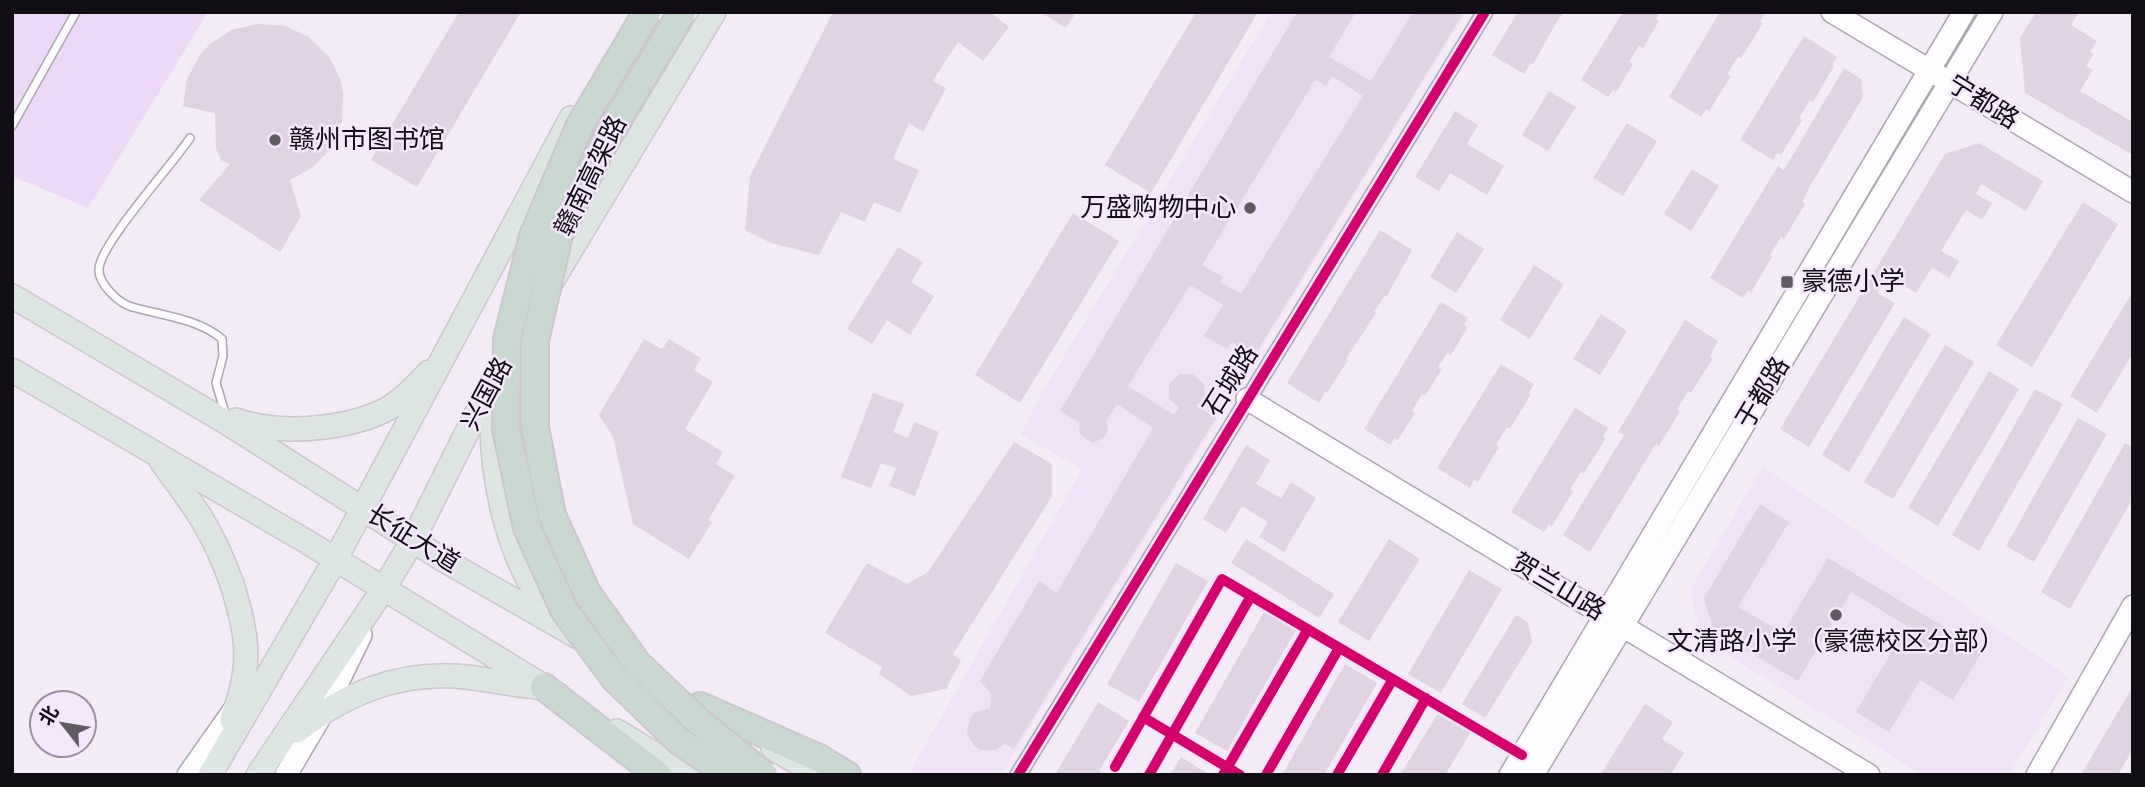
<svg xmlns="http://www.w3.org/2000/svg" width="2145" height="787" font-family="'Alegreya Sans','Noto Sans SC',sans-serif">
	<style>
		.built { fill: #f0e3f7 }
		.green { fill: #eed8f8 }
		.building { fill: #dfd3e4; fill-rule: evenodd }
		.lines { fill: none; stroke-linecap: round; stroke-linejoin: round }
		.lane-casing { stroke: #aca6af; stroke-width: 10 }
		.street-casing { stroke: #aca6af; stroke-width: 18 }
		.secondary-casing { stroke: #aca6af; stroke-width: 24 }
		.primary-casing { stroke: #cbc7cd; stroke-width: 26 }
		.highway-casing { stroke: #cbc7cd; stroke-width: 30 }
		.lane { stroke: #fdfcfe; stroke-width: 7 }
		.street { stroke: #fdfcfe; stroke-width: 14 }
		.secondary { stroke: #fdfcfe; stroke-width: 21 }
		.primary { stroke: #dde6e2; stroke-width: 23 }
		.highway { stroke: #c8d7d0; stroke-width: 26 }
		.highway-bridge-casing { stroke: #cbc7cd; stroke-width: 30; stroke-linecap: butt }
		.highway-bridge { stroke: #c8d7d0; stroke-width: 26 }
		.cycleway-casing { stroke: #f4e6fb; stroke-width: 15 }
		.cycleway { stroke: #d6006c; stroke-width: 10 }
		.poi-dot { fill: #605b63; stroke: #f4e6fb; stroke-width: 2.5 }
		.labels { text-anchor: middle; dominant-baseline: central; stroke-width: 5; stroke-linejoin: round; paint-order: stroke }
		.street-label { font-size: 26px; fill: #110d14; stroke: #f4e6fb }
		.poi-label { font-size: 26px; fill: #110d14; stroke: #f4e6fb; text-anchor: start }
	</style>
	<rect width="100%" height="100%" fill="#f3ebf6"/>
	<path class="built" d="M1271,12h195l-465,763h-83l-7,-5 171,-301 -61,-34 15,-32z
		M1763,466l305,211 -59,98h-86l-222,-136 -11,-49z"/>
	<path class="green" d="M12,12h196l-120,196 -76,-32z"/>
	<path class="building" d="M459,12h62l-104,175 -46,-27z
		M833,12h157l19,15 -26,34 -25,-19 -21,32 -4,7 13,7 -23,44 -14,-9 -16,36 26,11 -19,43 -26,-11 -9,20 -24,-10 -22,43 -48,-12 -26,-13 5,-54z
		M1040,12h36l-10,16z
		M1196,12h62l-107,181 -46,-28z
		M1297,12h59l-27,45 42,24 42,-69h51l-206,338 -6,-4 -4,6 -16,-10 -5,7 -23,-13 19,-31 -33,-20 -62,101 46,29 5,-7 -10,-10v-14l10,-10h14l11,10 1,8 -2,7 -7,7 20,12 -202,331 -9,-5 -9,6h-16l-6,-4 -7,-13 3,-15 5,-6 15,-4 1,-14 -11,-13 59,-100 18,12 96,-165 -36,-24 -11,18 2,8 -3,7 -12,6 -11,-7 -3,-5 1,-8 -20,-12zM1332,76l31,20 -122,198 -21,-12 3,-5 -21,-12 113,-185 11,6z
		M1518,12h46l-3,5 -1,-1 -27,48 -2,-1 -7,11 -32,-19z
		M1623,12h37l-4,7 3,2 -16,27 -4,-2 -10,16 4,2 -17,28 -3,-2 -5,7 -27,-17z
		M1720,12l45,1 -5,9 3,1 -22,35 -3,-1 -11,17 4,2 -22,35 -3,-2 -5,8 -32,-20z
		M2036,12h43l-8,13 26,16 -7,11 4,2 -8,12 7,4 -13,21 53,31v33l-108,-62 -5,-55z
		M258,24l27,2 24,11 20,20 12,24 2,13 -1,27 -10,26 -19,20 -23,13 11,36 -21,36 -81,-52 31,-36 -9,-4 -5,-11 -1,-36 -32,-7 4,-27 13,-24 9,-10 22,-15z
		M1804,36l33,21 -5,8 2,1 -21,36 -3,-2 -11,18 3,2 -21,35 -4,-2 -4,7 -33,-20z
		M1844,68l17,11 2,18 -53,89 -8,16 3,2 -21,35 -3,-2 -11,18 2,2 -21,35 -3,-2 -5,8 -33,-20 68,-112 6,4z
		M1549,91l27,16 -28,44 -26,-16z
		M1455,111l23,14 -11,19 37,22 -17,29 -37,-22 -11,18 -24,-14z
		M1627,123l30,18 -34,55 -30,-18z
		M1979,143l64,38 -17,30 -45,-27 -5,10 16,9 -10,17 -16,-10 -25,41 18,10 -10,17 -17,-11 -16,26 -29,-18 -10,18 18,10 -86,144 -29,-18 165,-275z
		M1692,169l27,17 -28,45 -27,-17z
		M2083,202l35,22 -86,143 -36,-22z
		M1073,213l46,28 -99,162 -45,-28z
		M1380,230l32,20 -25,46 -2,-1 -11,17 2,1 -30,46 2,1 -21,33 -2,-2 -6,12 -32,-20z
		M1457,232l27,17 -28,44 -26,-16z
		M898,247l25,15 -12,20 23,14 -24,39 -23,-15 -15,24 -25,-15z
		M1534,265l30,19 -34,55 -30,-19z
		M2133,291v62l-36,60 -27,-17z
		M1441,302l27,16 -4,7 4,2 -17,28 -4,-2 -9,14 4,2 -17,27 -3,-2 -10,17 3,2 -17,27 -3,-2 -5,7 -26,-16z
		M1601,314l26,17 -27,44 -27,-16z
		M1904,317l27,17 -82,138 -27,-17z
		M1685,320l33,21 -8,15 3,2 -22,35 -3,-2 -11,18 3,2 -21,35 -3,-2 -66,108 -27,-17 61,-100 -6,-3z
		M644,339l18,10 7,-10 32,19 -7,12 19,12 -28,47 38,23 -7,12 19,12 -27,44 4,2 -23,37 -56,-35 -20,-87 -14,-22z
		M1945,345l29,17 -81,137 -29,-17z
		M1501,364l33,20 -5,8 2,2 -21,35 -3,-2 -11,18 3,2 -21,35 -4,-2 -4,8 -33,-20z
		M1989,371l30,18 -81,137 -30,-18z
		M2035,389l28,15 -84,147 -27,-16z
		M873,393l31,11 -11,28 15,6 6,-16 25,10 -24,64 -26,-10 7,-18 -15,-5 -10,25 -30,-11z
		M1575,408l33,20 -5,9 3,1 -22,35 -3,-1 -11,17 3,2 -21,35 -3,-2 -5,8 -33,-20z
		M2078,418l29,16 -73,128 -28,-16z
		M1014,442l38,22v32l-99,158 8,6 -15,29 -35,7 -32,-22 3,-7 -57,-34 42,-70 40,21 21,-12z
		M2125,443l8,4v51l-63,111 -29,-17z
		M1246,445l24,15 -14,24 25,14 10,-16 25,16 -32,54 -25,-15 9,-15 -26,-16 -16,27 -23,-14z
		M1760,504l29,18 -51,85 45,26 45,-75 155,92 -30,50 -33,-20 -31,52 -33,-20 51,-86 -56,-34 -53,89 -84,-50 -10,-33z
		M1246,539l88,55 -15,24 -88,-55z
		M1389,539l31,20 -51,82 -31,-19z
		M1176,563l32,18 -69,121 -32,-18z
		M1469,570l33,19 -61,104 -33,-19z
		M1264,612l32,18 -69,121 -32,-18z
		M1516,615l12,7 4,20 -47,76 -23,-14z
		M1345,664l32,19 -53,92h-42z
		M2133,686v63l-15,26h-37z
		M1098,702l31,19 -30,50 5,4h-49z
		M1645,704l28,18 -11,17 22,14 -14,22h-70z
		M1438,713l33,19 -26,43h-45z
		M1181,757l29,18h-40z"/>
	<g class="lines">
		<defs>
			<path id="lane" d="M12,126l64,-114
				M190,138c-17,26 -90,106 -91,131 -1,14 19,34 33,38 29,8 67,12 90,32l1,17 -7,27 9,30"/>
			<path id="street" d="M1018,775l467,-763"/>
			<path id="secondary" d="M1832,12l301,180
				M1247,399l622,376
				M188,775l50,-71
				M286,775l39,-66 36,-74
				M1510,775l454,-763
				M1533,775l459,-763
				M2037,775l96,-169"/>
			<path id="primary" d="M12,296l212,125 218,138 143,82
				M12,370l292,170 254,155
				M494,387c-8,74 10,178 64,234
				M236,420c41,15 103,10 143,-7 19,-8 36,-26 50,-41
				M160,459c14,21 30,40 43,62 12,20 21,41 29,63 17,54 20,82 0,136
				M297,731c50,-39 105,-61 170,-54 26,3 49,9 75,10
				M617,731l72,44
				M773,748l45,27
				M210,775l125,-215 236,-442
				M258,775l126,-187 29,-48 82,-164 219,-364"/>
			<path id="highway" d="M544,687l114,88
				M700,706l119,52 28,17"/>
		</defs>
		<use href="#lane" class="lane-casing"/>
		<use href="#street" class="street-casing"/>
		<use href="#secondary" class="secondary-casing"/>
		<use href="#primary" class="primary-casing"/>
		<use href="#highway" class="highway-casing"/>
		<use href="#lane" class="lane"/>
		<use href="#street" class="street"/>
		<use href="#secondary" class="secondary"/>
		<use href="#primary" class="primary"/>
		<use href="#highway" class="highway"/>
		<defs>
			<path id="highway-bridge" d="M647,12l-67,113 -47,111 -26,103 -1,90 21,99 37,82 51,69 64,62 50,34
				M682,12l-74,123 -49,100 -24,106v86l17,88 35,78 50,70 60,57 67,55"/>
		</defs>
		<use href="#highway-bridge" class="highway-bridge-casing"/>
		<use href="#highway-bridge" class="highway-bridge"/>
		<defs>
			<path id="cycleway" d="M1143,717l97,58
				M1115,767l107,-188 300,176
				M1018,775l467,-763
				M1149,775l102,-179
				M1223,775l85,-146
				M1266,775l73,-127
				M1337,775l56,-96
				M1382,775l44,-77"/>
		</defs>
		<use href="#cycleway" class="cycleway-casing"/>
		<use href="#cycleway" class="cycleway"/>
	</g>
	<g class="poi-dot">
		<circle cx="275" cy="140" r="7"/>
		<circle cx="1250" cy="208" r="7"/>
		<rect x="1780" y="275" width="14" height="14" rx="3.5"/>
		<circle cx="1836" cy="615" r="7"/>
	</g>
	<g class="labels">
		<g class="street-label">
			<text transform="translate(1983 102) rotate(32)">宁都路</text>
			<text transform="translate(591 176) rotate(-64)">赣南高架路</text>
			<text transform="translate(1231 381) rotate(-58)">石城路</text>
			<text transform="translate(1763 393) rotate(-59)">于都路</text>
			<text transform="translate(487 394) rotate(-62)">兴国路</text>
			<text transform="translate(413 539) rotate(32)">长征大道</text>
			<text transform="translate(1558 587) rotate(31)">贺兰山路</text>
		</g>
		<g class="poi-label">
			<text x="289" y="140">赣州市图书馆</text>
			<text x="1236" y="208" text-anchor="end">万盛购物中心</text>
			<text x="1801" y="282">豪德小学</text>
			<text x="1836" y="642" text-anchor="middle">文清路小学（豪德校区分部）</text>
		</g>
	</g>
	<rect width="2145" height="787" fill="none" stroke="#110d14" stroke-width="28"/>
	<g transform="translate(63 724) rotate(301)"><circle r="33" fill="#f4e6fb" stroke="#998f9f" stroke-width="2"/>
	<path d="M0-5L12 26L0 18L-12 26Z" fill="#605b63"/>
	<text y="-10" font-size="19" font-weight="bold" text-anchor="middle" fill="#110d14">北</text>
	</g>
</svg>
